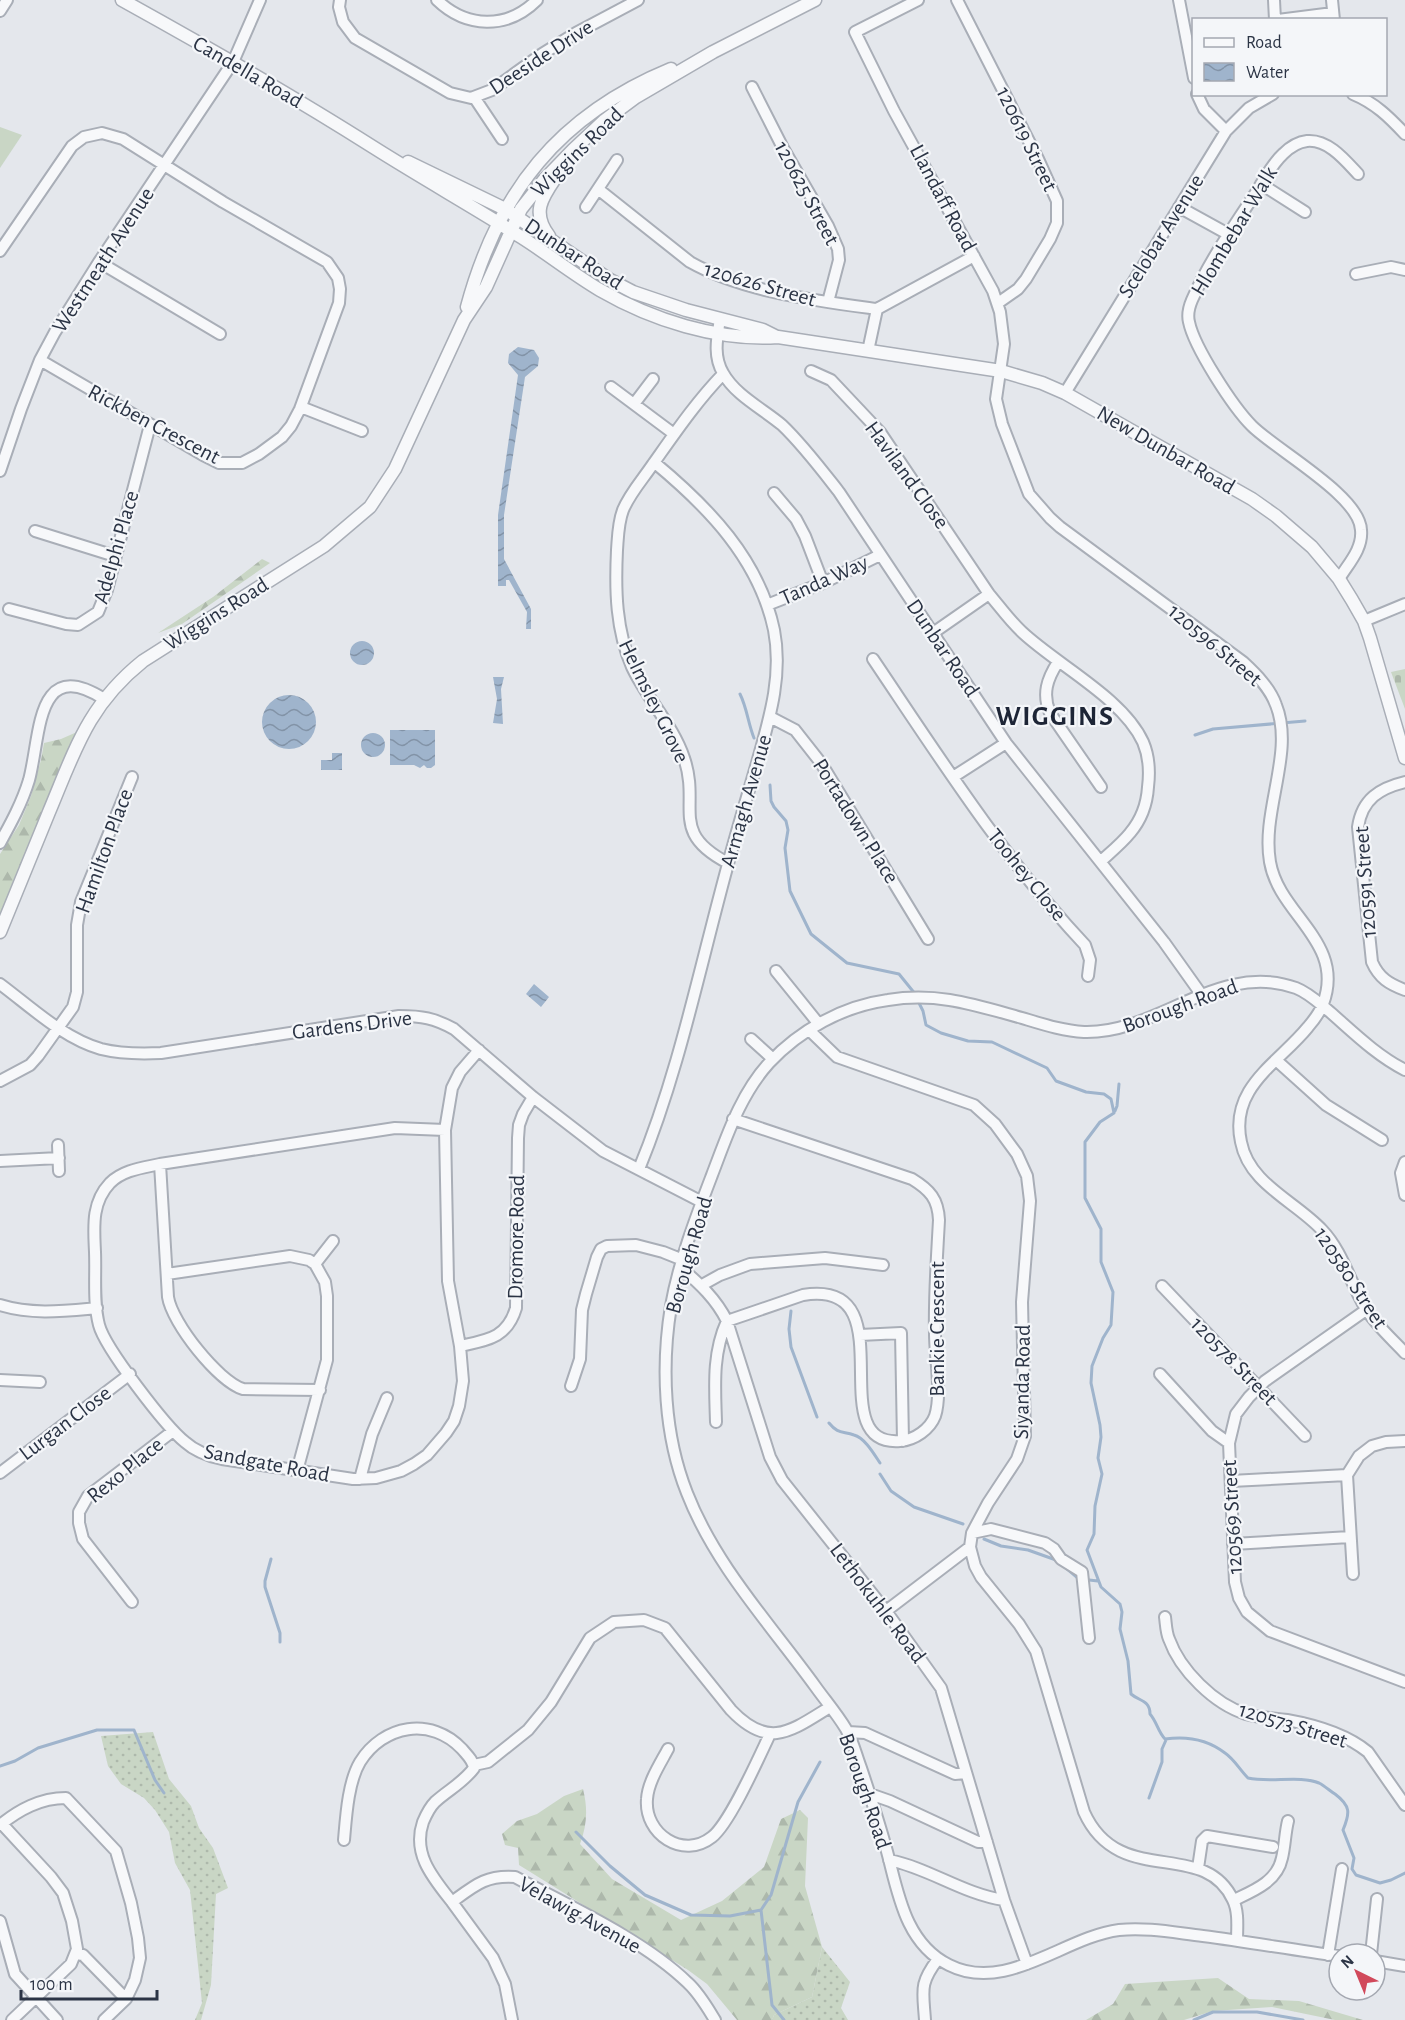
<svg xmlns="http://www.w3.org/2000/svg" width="1405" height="2020" font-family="'Alegreya Sans',sans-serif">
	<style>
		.grass { fill: url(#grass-dots) }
		.forest { fill: url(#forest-firs) }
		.cemetery { fill: url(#cemetery-stones) }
		.green { fill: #c9d6c5 }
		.water { fill: url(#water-waves) }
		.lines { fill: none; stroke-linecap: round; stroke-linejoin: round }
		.stream { stroke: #9fb4cc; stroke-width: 3 }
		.minor-casing { stroke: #a9aeb7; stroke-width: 14 }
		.tertiary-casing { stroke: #a9aeb7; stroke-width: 15 }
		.minor { stroke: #f7f8fa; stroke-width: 10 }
		.tertiary { stroke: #f7f8fa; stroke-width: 12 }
		.labels { text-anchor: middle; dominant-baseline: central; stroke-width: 4.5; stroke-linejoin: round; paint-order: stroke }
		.street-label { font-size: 22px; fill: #2b3445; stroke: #f4f6f9 }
		.district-label { font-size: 28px; font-weight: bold; letter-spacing: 1.5px; fill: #1d2536; stroke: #f4f6f9 }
	</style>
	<defs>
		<pattern id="grass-dots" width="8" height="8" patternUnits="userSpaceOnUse" patternTransform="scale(1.5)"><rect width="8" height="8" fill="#c9d6c5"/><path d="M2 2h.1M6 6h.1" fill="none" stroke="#adb8ab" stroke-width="1.8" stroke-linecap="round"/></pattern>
		<pattern id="forest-firs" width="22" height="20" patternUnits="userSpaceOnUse" patternTransform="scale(1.5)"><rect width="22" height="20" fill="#c9d6c5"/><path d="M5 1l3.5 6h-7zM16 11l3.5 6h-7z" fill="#adb8ab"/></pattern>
		<pattern id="cemetery-stones" width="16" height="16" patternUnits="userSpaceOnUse" patternTransform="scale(1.5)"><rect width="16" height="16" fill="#c9d6c5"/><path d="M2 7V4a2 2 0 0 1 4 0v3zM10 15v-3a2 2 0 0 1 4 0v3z" fill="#adb8ab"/></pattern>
		<pattern id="water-waves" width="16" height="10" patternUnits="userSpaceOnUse" patternTransform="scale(1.5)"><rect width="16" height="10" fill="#9fb4cc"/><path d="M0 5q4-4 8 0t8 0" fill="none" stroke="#8293a7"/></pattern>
	</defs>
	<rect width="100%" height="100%" fill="#e4e7ec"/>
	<path class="grass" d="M153,1732l16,47 22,27 8,22 14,20 15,40 -12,6 -5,91 -10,35h-6l7,-17 -12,-113 -15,-27 -6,-31 -14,-22 -11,-12 -23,-14 -13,-18 -7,-30z
		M822,1947l28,35 -9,26 7,12h-76l2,-5 38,-18z"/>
	<path class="forest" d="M262,559l8,4 -88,61 -24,9 55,-36z
		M77,732l-63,147 -14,38v-63l19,-29 12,-29 10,-36 3,-17 17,-4z
		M583,1789c5,20 4,36 -3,55l32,35 69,41 41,-19 42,-34 17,-48 19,-9 8,8 -3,68 17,61 -10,50 -38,18 -2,5h-35l-30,-36 -19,-14 -169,-105 -1,-17 -13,-3 -3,-11 15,-13 20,-7 27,-18z
		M1218,1978l31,21 50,2 64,19h-28l-63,-13 -59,4 -29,9h-98l27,-16 12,-20z"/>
	<path class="cemetery" d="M1405,669v40l-14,-37z"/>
	<path class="green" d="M0,127l22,8 -22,33z"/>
	<path class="water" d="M518,347l16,3 5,8 -1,8 -13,11 -21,138v44l27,50v20h-5l1,-17 -18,-32h-3v6h-8v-71l20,-140 -10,-12 1,-9z
		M350 653a12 12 0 1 1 24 0a12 12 0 1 1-24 0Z
		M493,677h11l-3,12 2,35 -10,-1 4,-24z
		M262 722a27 27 0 1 1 54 0a27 27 0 1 1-54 0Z
		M390,730h45v35l-4,3h-4l-3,-3 -4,3 -6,-3h-24z
		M361 745a12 12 0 1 1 24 0a12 12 0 1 1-24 0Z
		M332,753h10v17h-21v-10h11z
		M534,984l15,13 -8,10 -15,-13z"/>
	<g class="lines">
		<path class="stream" d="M740,694c7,14 8,29 14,44
			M1195,735l18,-6 92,-8
			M770,785l1,16 3,6 12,14 2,9 -3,18 5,43 21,43 36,29 52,11 17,21
			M918,1001l5,10 3,14 15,8 27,8 24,1 55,26 9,13 30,11 18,2 7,5 3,14 -14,9 -15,20v56l16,31v33l12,30 -2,33 -8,13 -11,28 -1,17 9,42 1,12 -3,21 4,16 -7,32 -1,28 -7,16 14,37 19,17 2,8 -2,17 8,32 3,33c8,7 19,6 19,20 7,8 8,18 15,25 21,-3 42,0 60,14 9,6 15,17 23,25 22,5 52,-3 71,5 6,3 11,8 16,11 16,12 15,19 8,36l11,28 -2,11 4,6 24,8 11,-3 14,-7
			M1115,1111l2,-5 2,-22
			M791,1311l-2,18 2,18 26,70
			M829,1423c9,11 13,8 25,12 11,3 20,19 26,28
			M880,1474l11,17 23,16 49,17
			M984,1539l17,7 27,4 28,10
			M271,1559l-6,22v6l15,46v9
			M1066,1568l13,11
			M1089,1580l9,1
			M0,1766l15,-5 23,-13 59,-18h37l21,50 9,13
			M1149,1798l13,-36v-13l4,-9
			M576,1832l34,34 35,29 46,20 39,1 31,-6 11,95 12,15
			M761,1910l10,-15 27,-93 22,-40
			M1194,2020l19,-8h44l46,8"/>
		<defs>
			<path id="minor" d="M340,0l-1,7 4,15 12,16 95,55 21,5 21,-8 50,-36 34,-21 62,-33
				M437,0c29,28 70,30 100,0
				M918,0l-63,32 39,79 99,180 7,21 4,32 -8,55 6,25 27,70 21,24 10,9 183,135c13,12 27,26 33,43 19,47 -15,106 -6,157 9,53 76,80 53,142 -3,8 -9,16 -15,23 -29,36 -79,60 -67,115 8,42 54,59 81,88 21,22 28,53 44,79 10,16 26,30 39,44
				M957,0l81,159 19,42v22l-7,16 -24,40 -8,10 -20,14
				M1179,0l15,78
				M1274,0l1,20
				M1332,0l2,20
				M0,11l7,-11
				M1278,20l55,-7
				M752,87l31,61 45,78 10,23 1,11 -11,42
				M1197,94l7,15 22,22
				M1353,94c22,9 36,23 52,40
				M474,97l28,42
				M1261,184l44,28
				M598,189l92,73c53,30 128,39 187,47
				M586,207l31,-47
				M1179,207l49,27
				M0,251l72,-105 12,-9 18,-4 21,6 100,63 104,60 11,16 2,11 -1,14 -39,106 -9,17 -9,11 -23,17 -17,9h-23l-16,-8 -163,-95
				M99,262l121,72
				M1356,274l35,-7 14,3
				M720,319c-3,19 -7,37 3,54 12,22 40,36 59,52 21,20 39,44 57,67l167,251 158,199 37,52
				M868,351l9,-42 97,-53
				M811,371l20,9 49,52 109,162c11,13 21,27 33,38 35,33 101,66 121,110 6,14 7,29 5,45 -1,16 -7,33 -18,46 -8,10 -19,19 -29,28
				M723,374c-27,28 -48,59 -70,90 -10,15 -23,29 -30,46 -5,13 -5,27 -6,40 -2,41 -1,80 15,117 15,32 41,58 52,91 17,49 -16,74 44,105
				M611,387l63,47
				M1065,393l161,-262 23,-23 24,-14
				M634,404l19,-25
				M301,407l61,24
				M0,471l21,-62 19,-49 15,-28 44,-70 134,-200 27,-62
				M774,493l22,26 9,17 18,47
				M35,531l80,25
				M1339,579c9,-15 24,-30 22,-49 -1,-34 -85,-80 -109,-104 -19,-19 -58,-79 -63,-104 -2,-8 0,-15 3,-22 17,-39 42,-74 65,-109 8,-13 15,-27 26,-37 6,-6 15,-12 24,-13 21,-2 38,19 51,33
				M767,605l56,-22 57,-28
				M9,609l57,15 12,1 20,-13 9,-22 43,-165
				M1364,621l41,-17
				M933,633l56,-39
				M873,659c66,98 130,199 212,286l5,15 -2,16
				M1058,662c-11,17 -16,32 -8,51l51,74
				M770,717l25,13 26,33 107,176
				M953,777l53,-34
				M1405,782c-25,6 -43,17 -47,45l14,135c7,16 17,22 33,28
				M0,843c11,-20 22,-40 29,-63 12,-44 6,-125 75,-81
				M776,971l42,52
				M0,984c31,23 63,54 101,65 20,5 40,5 60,4l238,-37c23,0 35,2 55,13l79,68 70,54 99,51
				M809,1030l28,27 137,48 21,19 22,30 10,22 3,25 -8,101 3,134 -8,23 -29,44 -16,30 -2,14 5,19 6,11 38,47 17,27 48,161c35,78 120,25 149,88 6,12 4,28 4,41
				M751,1039l22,20
				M1276,1060l50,45 56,35
				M0,1081l30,-16 8,-9 35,-49 4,-15v-67l4,-23 51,-125
				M445,1130l-50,-2 -235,36c-18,4 -37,6 -50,19 -19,20 -16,45 -15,69 1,24 -2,50 4,73 6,23 67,102 86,117 11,10 23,14 37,17l131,20 23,-1 25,-7 13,-7 13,-9 19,-22 8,-12 5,-15 4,-25 -3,-35 -12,-65 -3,-151 7,-42 8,-16 19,-22
				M58,1145l1,26
				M0,1161l59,-3
				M1405,1162l-4,11 4,22
				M160,1164l8,133c4,26 50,84 75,92l77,1
				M639,1169c40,-97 61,-203 89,-305 9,-34 19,-67 29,-101 12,-43 26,-87 17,-133 -15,-71 -66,-123 -119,-167
				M315,1264l18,-23
				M681,1268c19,16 35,31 46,53l43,136 12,23 104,131 55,77 63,212 23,64
				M167,1274l123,-18 19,4 6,4 10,18 2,14v64l-30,111
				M702,1285l18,-10 30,-11 75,-6 58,7
				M1162,1286l143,150
				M0,1305c32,10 64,6 97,3
				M1366,1310l-101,71 -16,16 -13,17 -7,29 6,139 4,16 8,14 23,19 135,51
				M860,1335l41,-2 2,108
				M460,1346c28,-6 47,-8 56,-38l2,-170 1,-13 4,-11 10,-17
				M1160,1374l52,57 17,12
				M0,1380l40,2
				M571,1386l9,-27 2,-49 4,-16 11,-37 4,-8 6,-3 29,-1 27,7 20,8
				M716,1422c-1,-35 -4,-68 11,-101l76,-26c107,-17 15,152 97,146 15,-1 30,-12 35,-25 7,-21 0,-59 0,-82 -1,-38 2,-76 4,-114 -1,-21 -9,-30 -27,-41l-179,-60
				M0,1473l130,-99
				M360,1479l12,-45 15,-36
				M1231,1481l116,-6
				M972,1533l19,-4 54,14 9,6 7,10 21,13 7,66
				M1233,1544l117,-7
				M1353,1574l-6,-99 12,-19 13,-10 14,-4 19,-1
				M132,1602l-49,-63 -4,-16v-11l9,-16 85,-65
				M886,1611l84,-64
				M1165,1617c1,7 1,15 4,22 11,31 45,65 77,75 13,4 28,4 41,6 28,5 59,14 81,32l37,53
				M848,1732l17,1 90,41 11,-1
				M668,1749c-8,15 -20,33 -21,50 -3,35 36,61 65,38 18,-14 47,-80 58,-103
				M474,1765l14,-3 40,-32 23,-28 39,-64 24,-16 30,-2 21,8 66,82c38,40 60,21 99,-3
				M870,1794l20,7 88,41h9
				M2,1824l49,53 12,16 9,28 5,28 -6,15 -59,56
				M0,1825c19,-15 40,-27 66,-27l50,53 15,52 7,35 2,20 -5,22 -9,19 -22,21
				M344,1840c2,-23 4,-58 16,-78 23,-37 71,-46 102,-13 5,6 11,11 12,19 -11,15 -26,22 -39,34 -6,6 -9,13 -12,20 -11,32 10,56 29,80 23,-17 34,-27 63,-25 54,29 129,63 173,106 11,10 19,24 27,37
				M889,1860c40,8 74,34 115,40
				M1198,1868l4,-27 5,-5 66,11
				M1234,1900c19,-9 43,-18 48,-42 3,-12 3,-25 6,-37
				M452,1902l41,56 12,26 7,36
				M0,1921l15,53 42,46
				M76,1954l7,1 43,44
				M1371,1954l6,-55
				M1328,1955l14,-86
				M1339,1956c-45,-6 -90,-14 -136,-20 -27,-3 -56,-9 -84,-6 -55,7 -113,64 -170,35 -41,-20 -50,-66 -60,-106 -8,-31 -18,-61 -28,-91 -5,-13 -8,-27 -15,-39 -9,-15 -21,-29 -31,-43 -45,-62 -100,-121 -128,-193 -23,-58 -26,-126 -16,-187 8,-45 25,-89 41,-131 15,-39 28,-80 57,-112 31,-33 74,-57 119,-63 50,-8 87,5 134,18 20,6 41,13 62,14 75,2 135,-72 212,-44 13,5 23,15 34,24 24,21 46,43 75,58
				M1375,1961l30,5
				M925,2020c-2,-30 -6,-36 13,-61"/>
			<path id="tertiary" d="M122,0c85,47 169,95 251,147 49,31 99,59 148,90 27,17 52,37 79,53 52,30 117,51 178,47l223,34 41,12 23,10 187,106 24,17 36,31 27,32 13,21 12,21 6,17 35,120
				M408,162l97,47 105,71 23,12 53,18 77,20 14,7
				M549,236c-20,-26 -4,-42 11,-65
				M467,307c31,-115 92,-192 204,-238
				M0,932c16,-40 33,-80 49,-120 26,-62 39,-107 94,-151l181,-115 46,-39 25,-38 69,-149 22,-33 35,-78 23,-29 29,-30 32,-30 31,-23 77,-45 102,-52"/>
		</defs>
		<use href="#minor" class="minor-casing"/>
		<use href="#tertiary" class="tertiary-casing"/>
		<use href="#minor" class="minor"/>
		<use href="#tertiary" class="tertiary"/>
	</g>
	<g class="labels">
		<g class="street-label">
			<text transform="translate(541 57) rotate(-33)">Deeside Drive</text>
			<text transform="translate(248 72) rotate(30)">Candella Road</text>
			<text transform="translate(1027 139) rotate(64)">120619 Street</text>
			<text transform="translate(577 152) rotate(-44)">Wiggins Road</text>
			<text transform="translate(807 193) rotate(62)">120625 Street</text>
			<text transform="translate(943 198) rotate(62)">Llandaff Road</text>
			<text transform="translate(1234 231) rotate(-59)">Hlombebar Walk</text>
			<text transform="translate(1161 236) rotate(-58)">Scelobar Avenue</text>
			<text transform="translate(574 254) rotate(33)">Dunbar Road</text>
			<text transform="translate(103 260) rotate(-57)">Westmeath Avenue</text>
			<text transform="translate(760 284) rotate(16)">120626 Street</text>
			<text transform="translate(154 424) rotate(28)">Rickben Crescent</text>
			<text transform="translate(1166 450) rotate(30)">New Dunbar Road</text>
			<text transform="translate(907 475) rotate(54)">Haviland Close</text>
			<text transform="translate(116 547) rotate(-74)">Adelphi Place</text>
			<text transform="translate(824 580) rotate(-24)">Tanda Way</text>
			<text transform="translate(216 614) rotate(-32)">Wiggins Road</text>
			<text transform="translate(1215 645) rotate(40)">120596 Street</text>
			<text transform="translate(943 648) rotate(56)">Dunbar Road</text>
			<text transform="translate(654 701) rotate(64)">Helmsley Grove</text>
			<text transform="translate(746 801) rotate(-74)">Armagh Avenue</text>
			<text transform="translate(856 821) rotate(58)">Portadown Place</text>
			<text transform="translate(104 851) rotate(-70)">Hamilton Place</text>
			<text transform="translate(1027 875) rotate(51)">Toohey Close</text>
			<text transform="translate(1365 882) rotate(-94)">120591 Street</text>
			<text transform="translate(1180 1006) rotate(-20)">Borough Road</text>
			<text transform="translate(352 1025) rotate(-7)">Gardens Drive</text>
			<text transform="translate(516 1237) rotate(-89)">Dromore Road</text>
			<text transform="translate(689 1255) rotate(-74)">Borough Road</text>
			<text transform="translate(1351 1278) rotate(57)">120580 Street</text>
			<text transform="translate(937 1329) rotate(-90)">Bankie Crescent</text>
			<text transform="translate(1234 1361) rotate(46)">120578 Street</text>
			<text transform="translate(1022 1382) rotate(-89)">Siyanda Road</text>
			<text transform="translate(65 1423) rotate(-37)">Lurgan Close</text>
			<text transform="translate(267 1463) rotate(11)">Sandgate Road</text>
			<text transform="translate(125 1470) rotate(-39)">Rexo Place</text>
			<text transform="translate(1232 1517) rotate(-93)">120569 Street</text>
			<text transform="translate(878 1603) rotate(53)">Lethokuhle Road</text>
			<text transform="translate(1293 1725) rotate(17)">120573 Street</text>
			<text transform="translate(865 1791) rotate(71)">Borough Road</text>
			<text transform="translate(580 1915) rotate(29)">Velawig Avenue</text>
		</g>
		<g class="district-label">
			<text x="1055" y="717">WIGGINS</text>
		</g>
	</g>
	<rect x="1192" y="18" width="195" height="78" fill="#f4f6f9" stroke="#a4a8b1" stroke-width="1.5"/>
	<rect x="1204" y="38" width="30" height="9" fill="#f7f8fa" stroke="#a4a8b1" stroke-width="1.5"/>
	<text x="1246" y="48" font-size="18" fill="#2b3445">Road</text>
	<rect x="1204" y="63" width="30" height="18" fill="url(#water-waves)" stroke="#a4a8b1" stroke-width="1.5"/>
	<text x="1246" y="78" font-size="18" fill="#2b3445">Water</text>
	<g transform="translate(1357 1972) rotate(317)"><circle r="28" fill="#f4f6f9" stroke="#a4a8b1" stroke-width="1.5"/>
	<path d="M0-4.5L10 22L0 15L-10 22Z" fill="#d1495b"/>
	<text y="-9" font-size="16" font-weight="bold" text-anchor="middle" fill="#2b3445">N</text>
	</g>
	<path d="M21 1990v9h136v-9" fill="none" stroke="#2b3445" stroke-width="3"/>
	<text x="30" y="1990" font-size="18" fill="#2b3445" stroke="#f4f6f9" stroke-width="4.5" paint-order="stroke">100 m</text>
</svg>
